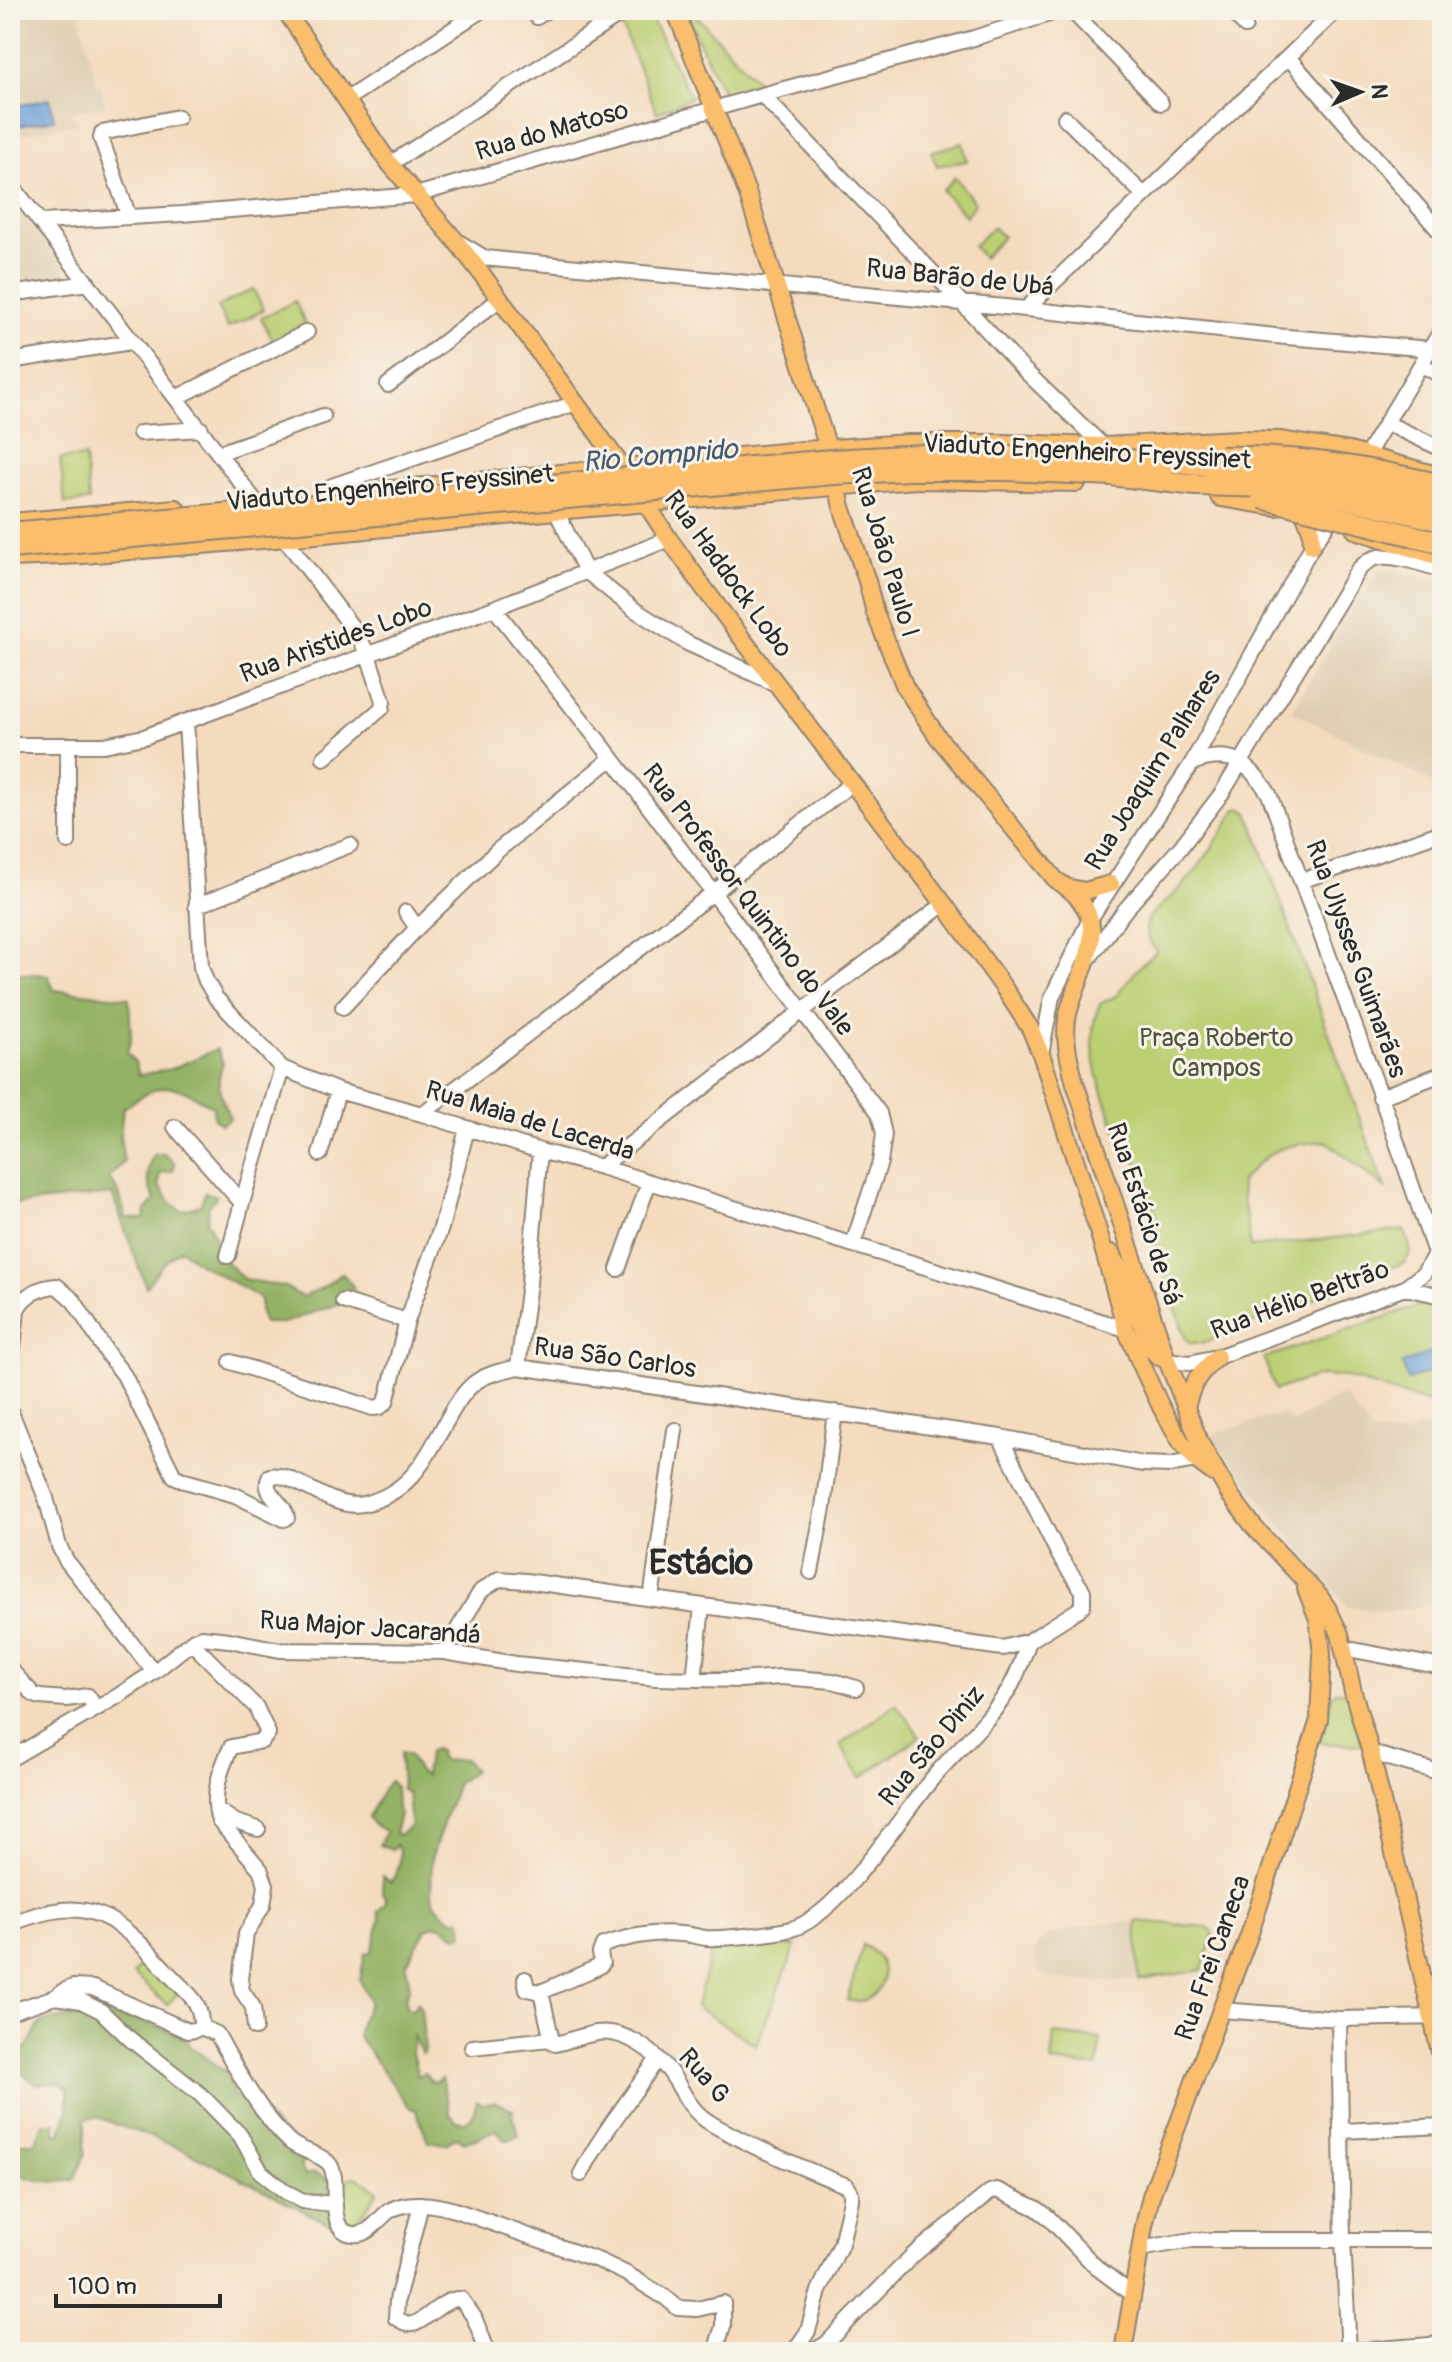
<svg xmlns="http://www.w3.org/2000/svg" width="1452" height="2362" font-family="Pangolin,sans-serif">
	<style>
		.built { fill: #dfceb1 }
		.green { fill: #bbcf73; stroke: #737d4f; stroke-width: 2 }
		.forest { fill: #94b265; stroke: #606e48; stroke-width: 2 }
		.water { fill: #6a9ed6; stroke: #4a6480; stroke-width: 2 }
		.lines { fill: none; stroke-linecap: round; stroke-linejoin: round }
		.river { stroke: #6a9ed6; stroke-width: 20 }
		.minor-casing { stroke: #908374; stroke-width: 18 }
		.major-casing { stroke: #908374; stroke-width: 20 }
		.highway-casing { stroke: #908374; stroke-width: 24 }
		.minor { stroke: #fff; stroke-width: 14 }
		.major { stroke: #fabe6d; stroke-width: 16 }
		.highway { stroke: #fabe6d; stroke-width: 20 }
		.highway-bridge-casing { stroke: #908374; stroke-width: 24; stroke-linecap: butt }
		.highway-bridge { stroke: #fabe6d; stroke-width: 20 }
		.labels { text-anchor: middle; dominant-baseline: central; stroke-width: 6; stroke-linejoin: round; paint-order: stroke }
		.street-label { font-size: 26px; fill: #2b2b2b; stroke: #f7f3e8 }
		.park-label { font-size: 26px; fill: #4f543d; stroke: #f7f3e8 }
		.water-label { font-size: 28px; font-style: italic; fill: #44596f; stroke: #f7f3e8 }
		.district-label { font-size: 34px; font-weight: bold; fill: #2b2b2b; stroke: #f7f3e8 }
	</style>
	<rect width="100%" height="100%" fill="#f7f3e8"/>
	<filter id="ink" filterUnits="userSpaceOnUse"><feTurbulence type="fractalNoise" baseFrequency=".0125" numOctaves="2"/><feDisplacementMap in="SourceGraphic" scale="16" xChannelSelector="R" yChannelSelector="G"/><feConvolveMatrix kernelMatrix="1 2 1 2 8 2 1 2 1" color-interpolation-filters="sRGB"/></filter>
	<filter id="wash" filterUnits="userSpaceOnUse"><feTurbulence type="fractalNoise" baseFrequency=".006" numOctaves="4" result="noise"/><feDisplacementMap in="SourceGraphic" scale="32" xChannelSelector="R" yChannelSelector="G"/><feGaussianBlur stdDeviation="1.8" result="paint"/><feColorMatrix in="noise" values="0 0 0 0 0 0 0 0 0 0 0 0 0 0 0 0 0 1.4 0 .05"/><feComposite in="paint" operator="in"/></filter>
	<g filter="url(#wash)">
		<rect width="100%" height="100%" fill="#f4dbbe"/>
		<path class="built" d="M51,10h27l19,75h4l4,21 -34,6 7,11 -68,13v-118z
			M10,198l55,71 -1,5 -54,14z
			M1392,569l50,14v227l-9,-27 -141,-72 69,-119 5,3 4,-6 -5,-3 4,-7 9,-6z
			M1343,1394l29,39 34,2 15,-9 17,6 4,7v164l-52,9 -43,-5 -138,-172 75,-22 7,10z
			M1136,1921l3,59 -46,2 -41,-4 -9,-3 -7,-7 -2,-16 5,-9 9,-8 47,-11z"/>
		<path class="green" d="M641,10h6l44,88 -34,15 -36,-89z
			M684,10h7l67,72 -34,12z
			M963,143l4,18 -30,5 -6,-14z
			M955,177l20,26 -9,13 -24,-25z
			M993,227l10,10 -20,21 -10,-12z
			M253,289l11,21 -36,18 -11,-21z
			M295,301l12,26 -33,16 -13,-25z
			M85,457l4,44 -24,3 -5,-45z
			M1240,808l8,4 137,376 -59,-47c-48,5 -53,6 -86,41l11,65 153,-17c5,12 10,22 0,33l-201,80h-14l-4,-6 -35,-108 7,-12 -20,-55 -10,-5c-16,-43 -49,-108 -27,-153l16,-8 23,-29 18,-16c-7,-8 -13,-16 -10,-28 3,-11 17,-19 25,-27 27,-24 45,-56 64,-86z
			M1420,1305l18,3 4,4v95l-97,-30 -27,-1 -43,14 -11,-32z
			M1336,1691h8l4,4 14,50 -42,-2 12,-46z
			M896,1704l24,32 -59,42 -21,-33z
			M1136,1921l72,6 5,5v4l-11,34 -63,10z
			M863,1945c35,17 21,64 -16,55z
			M713,1946h83l-40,99 -60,-38z
			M143,1962l35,31 -11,12 -34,-31z
			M1054,2034l47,5 -3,28 -47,-5z
			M358,2177l20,14 -13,20 -15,15 -11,-23 2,-19 9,-6z"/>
		<path class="forest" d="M10,973l38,2 6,15 75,8 2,41 -4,14 8,9 4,13 32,-6 46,-20 6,14c-9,21 -2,35 7,55l-9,7 -7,-7 -1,-11c-42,-26 -49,-27 -90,1l-3,28 4,26 -15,16 10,15 7,25 18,1 2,-9 9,-10c-8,-17 -11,-28 -1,-46h10l11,9 -2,8 -13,2 -1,12 13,19 10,7 19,-6 4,-13 12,4 -8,10 -2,15 21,43 16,15 41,8 18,10 19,-9 20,-15 12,15 -16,16 -55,19h-19l-4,-10v-15l-60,-34 -20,-15 -18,16 -16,22 -34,-93 -102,11z
			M434,1749l5,2 1,8 5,2 19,-2 10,11 -17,13 -25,73 -1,39 4,9 9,10 10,6 6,-1c4,6 4,10 2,17l-5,1 -15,-11 -7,-1 -9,4 -20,36 4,22 -5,11 1,9 6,3 5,-8 4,7 4,41 -3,4 -9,-17 -1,16 6,23 7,-3 5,8 6,1 6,-4 7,35 7,8 10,1 6,-5 5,-16 7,3 11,-2 19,8 -2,2 6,24 -10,4 -5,-1 -6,-9c-13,3 -19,11 -34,12l-3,-4h-6l-8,6 -18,-3 -12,-31 -6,-2 -52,-72 2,-13 9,-19v-6l-9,-17 5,-28 7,-1 8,-34 -2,-7 7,-7 1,-6 -4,-5 1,-17 8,6c7,-11 13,-25 5,-37l-4,5 -13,-5 7,-13 -14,-9 -4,-6c7,-10 15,-30 22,-36l6,6 1,23 3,4 -5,19 4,2 12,-9 -3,-33 -6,-3 -2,-33 1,-4 8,2 9,16 7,5 3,-23z
			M113,2011l68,24 10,12 36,26 7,24 14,2 60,59 -8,8 5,9 11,-2 19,10 3,45 -153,-78 -88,-33 -12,2v37l-11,24c-19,3 -45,3 -60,-11l-4,1v-24l2,-2 23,-2 9,-19h11v10h6l7,-24v-20l-9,-6 -21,1 -28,-18 18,-21 13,-23z"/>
		<path class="water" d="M50,99l4,20 -40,8 -4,-20z
			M1440,1349l2,20 -34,11 -6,-16z"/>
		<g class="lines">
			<path class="river" d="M1166,473l68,4"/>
		</g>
	</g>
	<g filter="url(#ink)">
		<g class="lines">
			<defs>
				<path id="minor" d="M1071,10l90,93
					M1232,10l13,16
					M537,17l10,-7
					M1288,57l154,177
					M762,95l200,208 60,65 81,78
					M347,99l135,-89
					M1065,118l79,77
					M390,164l237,-154
					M10,183l256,332
					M129,217l-28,-79 1,-5 76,-16
					M42,222l140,-8 234,-19 346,-100 212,-57 88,-28
					M460,243l25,15 9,1 532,50 249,27 156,13
					M10,294l78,-11
					M1026,309l311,-299
					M10,361l121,-19
					M1422,365l20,11
					M388,385l112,-86
					M176,398l131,-66
					M1386,423l56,26
					M140,433l61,-4
					M219,453l104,-37
					M1362,463l80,-134
					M327,495l1,-5 4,-4 244,-83
					M556,511l30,60 26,21 23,18 52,33 91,42
					M279,531l79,104 10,20 15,46 -1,7 -58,50
					M494,608l118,150 267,355 5,21 -4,28 -27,82
					M186,722l15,245 5,14 10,17 66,70 56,23 84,23 118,37 61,16 525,162
					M10,745h94l40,-8 350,-129 175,-69
					M1192,763c38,-14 56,-2 77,31l116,314 57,165
					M68,842v-97
					M1301,881l141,-49
					M196,906l154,-61
					M406,912l11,16
					M1089,958l36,-48 55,-62 42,-55 136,-223c5,-5 10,-10 17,-12 17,-5 50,7 67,12
					M343,1007l74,-79 80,-77 115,-93
					M1041,1054l11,-57 38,-78 102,-156 120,-217 17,-24
					M1380,1097l62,-23
					M422,1114l291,-221 138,-109
					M175,1127l67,76 40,-135
					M320,1154l18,-63
					M601,1167l201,-156 142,-107
					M228,1256l14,-53
					M618,1269l31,-87
					M1405,1288l37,8
					M343,1301l64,20
					M1167,1360l22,3 28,-6 188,-69 19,-15 11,-19
					M231,1362l142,46 7,-1 6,-5 21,-81 34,-93 26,-99
					M518,1367l11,-84 11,-132
					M10,1377l7,-67c7,-16 24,-23 40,-24l17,15 35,55 15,19 50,101 11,5 50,14 49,24 3,-1c-2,-17 -27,-24 -17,-42 25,-5 60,35 93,28 50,-11 64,-49 87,-89 6,-11 13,-22 22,-30 12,-11 30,-14 46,-18l482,70 143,27 27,1 26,-5
					M10,1410l36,88 13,48 7,14 88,112
					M811,1572l12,-64 12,-96
					M651,1599l24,-169
					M191,1642l65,65 12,26 -6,8 -31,6c-11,23 -20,49 -12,74l41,48 6,16 -3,20 -17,29 -6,45 2,12 11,16 2,21
					M1343,1648l99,19
					M444,1652l37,-61 18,-12 27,2 462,65 15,2 26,-7
					M10,1669l23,25 7,3 26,2 22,-3 8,13
					M694,1679l8,-72
					M1371,1753l71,20
					M10,1759l108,-63 36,-24 40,-32 8,-3 27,3 51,10 164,2 72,12 140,14 84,2 41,-3 52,4 23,7
					M217,1810l19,12 22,7
					M10,1924c81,-33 108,-7 161,52 17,18 31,25 30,51
					M525,1979l2,10 14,3
					M55,1997l26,4 20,10 29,28 71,56 39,40 21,37 25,20 17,9 30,3
					M1221,2010l118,9 103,-2
					M10,2012l45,-15 8,-6 10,-4 20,1 95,43 7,-1 6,-3 16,7c20,36 41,77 72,107 10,10 34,13 41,24 12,17 -7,67 24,69 15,2 24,-15 35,-23 18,-11 46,-7 66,-1l145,51 27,13 39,24 12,10 19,1 26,-6v23l-8,26
					M1339,2019l4,222 6,111
					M472,2047l79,-8
					M1342,2131l100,-5
					M581,2174c21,-42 51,-77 77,-116
					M421,2204l-24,96 -1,18c2,1 10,6 12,6 15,3 31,-26 53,-25l13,18 14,35
					M1140,2249l52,-9h250
					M794,2352l14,-21 11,-40 22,-47 10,-44v-7l-4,-7c-38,-16 -76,-30 -113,-50 -10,-6 -23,-11 -32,-19 -15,-12 -21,-30 -32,-45 -16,-21 -45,-43 -73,-39 -14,2 -28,8 -42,11l-3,-3 -11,-49 57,-25 4,-3 -2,-11 3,-8c24,-8 53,-14 78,-11 9,0 16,3 25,4 18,1 67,-4 85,-9 48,-12 111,-116 145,-155 24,-27 52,-52 72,-83 10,-16 15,-33 21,-50l49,-31 5,-5v-14l-23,-34 -60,-120
					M812,2352l14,-8 86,-88 78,-64 7,-2 39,18 12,9 48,50 36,27
					M1342,2352l100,-8"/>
				<path id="major" d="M285,10l105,154 66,77 25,32 142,195 46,71 37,52 238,313 60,84 26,40 11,26 56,173 29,102 13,31 22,47 20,35 15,18 17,13
					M675,10l72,182 81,256 14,59 25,74 8,32 30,74 32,49 119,144c61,37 28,80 13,130 -7,24 0,50 6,73l92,277 33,83 30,52 24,32 66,70 8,12 12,25 13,58 18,61 71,308
					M382,490l421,-40 106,-7h95l99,3 136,-7 41,1 69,11 84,23
					M1305,515l6,15 1,16
					M10,522l166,-14
					M1355,530l87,28
					M10,558l73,-3 203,-17 270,-27 360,-31 161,3
					M1070,888l15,3 26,-7
					M1111,1253l11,19 29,77 8,8 8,3
					M1186,1407c7,-25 12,-33 31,-50
					M1123,2352l21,-126 7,-30 99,-263 69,-213 3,-66 -4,-35 -12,-30"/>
				<path id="highway" d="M1221,496l55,9"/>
			</defs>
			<use href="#minor" class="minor-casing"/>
			<use href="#major" class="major-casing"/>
			<use href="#highway" class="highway-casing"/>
			<use href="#minor" class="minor"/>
			<use href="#major" class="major"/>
			<use href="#highway" class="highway"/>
			<defs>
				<path id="highway-bridge" d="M1221,457c77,-2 146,11 221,28
					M1262,498l180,45
					M10,533l821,-73 111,-6 237,8 144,16 69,13 50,14
					M10,548l824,-74 76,-4h96l105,5 85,10 73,2 72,10 101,24"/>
			</defs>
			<use href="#highway-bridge" class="highway-bridge-casing"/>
			<use href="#highway-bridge" class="highway-bridge"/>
		</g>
	</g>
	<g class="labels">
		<g class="street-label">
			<text transform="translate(552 131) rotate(-16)">Rua do Matoso</text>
			<text transform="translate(960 278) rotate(6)">Rua Barão de Ubá</text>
			<text transform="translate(1087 452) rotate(3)">Viaduto Engenheiro Freyssinet</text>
			<text transform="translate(390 488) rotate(-5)">Viaduto Engenheiro Freyssinet</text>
			<text transform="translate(885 552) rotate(73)">Rua João Paulo I</text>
			<text transform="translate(728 574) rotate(54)">Rua Haddock Lobo</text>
			<text transform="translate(336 641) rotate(-20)">Rua Aristides Lobo</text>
			<text transform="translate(1153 770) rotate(-58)">Rua Joaquim Palhares</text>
			<text transform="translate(748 900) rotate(53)">Rua Professor Quintino do Vale</text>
			<text transform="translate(1356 959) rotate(70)">Rua Ulysses Guimarães</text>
			<text transform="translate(530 1121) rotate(17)">Rua Maia de Lacerda</text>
			<text transform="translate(1144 1214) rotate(72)">Rua Estácio de Sá</text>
			<text transform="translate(1300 1300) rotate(-20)">Rua Hélio Beltrão</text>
			<text transform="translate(615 1358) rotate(8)">Rua São Carlos</text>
			<text transform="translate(370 1628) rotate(4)">Rua Major Jacarandá</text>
			<text transform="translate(932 1746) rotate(-50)">Rua São Diniz</text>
			<text transform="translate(1213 1958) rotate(-70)">Rua Frei Caneca</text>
			<text transform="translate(704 2076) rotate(49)">Rua G</text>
		</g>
		<g class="park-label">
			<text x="1216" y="1038">Praça Roberto<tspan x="1216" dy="30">Campos</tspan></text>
		</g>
		<g class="water-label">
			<text transform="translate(660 456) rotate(-5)">Rio Comprido</text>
		</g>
		<g class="district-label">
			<text x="701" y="1563">Estácio</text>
		</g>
	</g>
	<rect width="1452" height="2362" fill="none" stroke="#f7f3e8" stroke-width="40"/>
	<g transform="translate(1360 92) rotate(88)" stroke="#f7f3e8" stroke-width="6" paint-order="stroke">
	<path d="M0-6L14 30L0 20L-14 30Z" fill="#2b2b2b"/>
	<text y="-12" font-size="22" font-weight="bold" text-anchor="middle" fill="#2b2b2b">N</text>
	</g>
	<path d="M56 2294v12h164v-12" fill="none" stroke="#2b2b2b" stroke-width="4"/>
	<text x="68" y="2294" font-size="24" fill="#2b2b2b" stroke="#f7f3e8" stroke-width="6" paint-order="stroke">100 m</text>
</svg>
